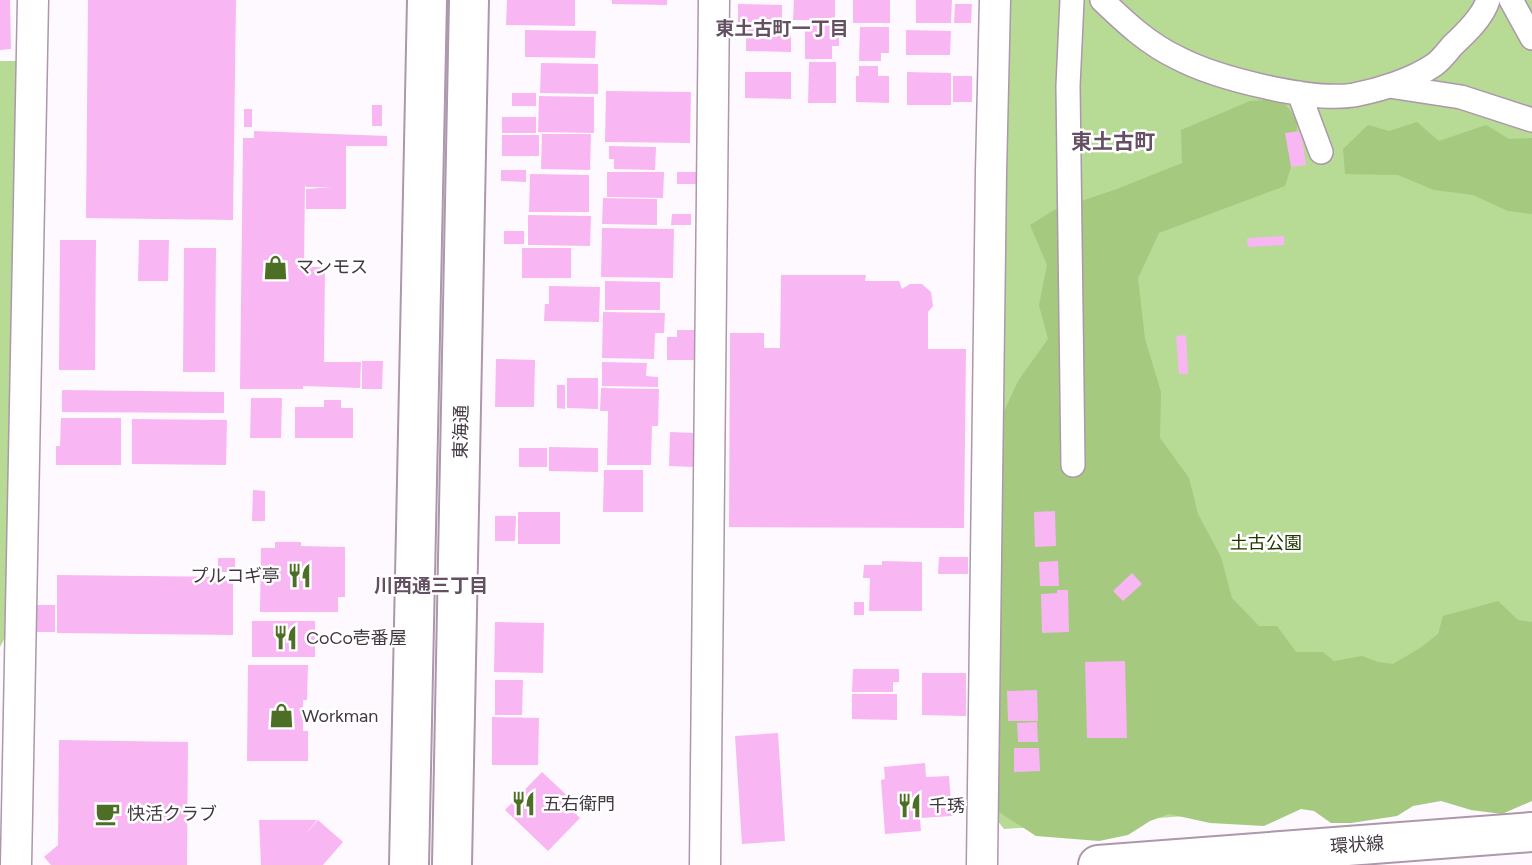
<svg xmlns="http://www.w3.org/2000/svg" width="1532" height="865" font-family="Figtree,'Noto Sans JP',sans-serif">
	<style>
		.green { fill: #b7da94 }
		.forest { fill: #a4c97f }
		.building { fill: #f8b7f2 }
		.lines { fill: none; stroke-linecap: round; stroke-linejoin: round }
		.pedestrian-casing { stroke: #ad97ab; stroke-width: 26 }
		.minor-casing { stroke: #ad97ab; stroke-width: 33 }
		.primary-casing { stroke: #ad97ab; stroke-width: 42 }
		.pedestrian { stroke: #fff; stroke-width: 23 }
		.minor { stroke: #fff; stroke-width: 30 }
		.primary { stroke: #fff; stroke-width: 38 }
		.labels { text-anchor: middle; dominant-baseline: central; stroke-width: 5; stroke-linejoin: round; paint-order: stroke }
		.poi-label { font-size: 18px; fill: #423841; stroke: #fff; text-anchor: start }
		.street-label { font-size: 18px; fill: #423841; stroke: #fff }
		.park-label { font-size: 18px; fill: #213700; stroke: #fff }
		.neighbourhood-label { font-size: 19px; font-weight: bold; fill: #645062; stroke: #fff }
		.quarter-label { font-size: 21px; font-weight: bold; fill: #645062; stroke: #fff }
	</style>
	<rect width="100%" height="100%" fill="#fef9fe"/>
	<path class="green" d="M1008,0h524v791l-528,38 -7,-9z
		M0,61h19l-10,569 -9,17z"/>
	<path class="forest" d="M1281,99l16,20 -1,32 -11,35 -126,47 -21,45 7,61 16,53 -1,46 29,40 9,36 23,43 11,41 27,28h18l19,26h27l11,9 28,-5 16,6 15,2 27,-16 18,-14 5,-18 55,-15 20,19 14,2v179l-30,13 -31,-4 -30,-9 -28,5 -16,10 -46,7h-20l-17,-12 -13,-2 -37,17 -54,-3 -41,-9 -19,7 -22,14 -29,6 -63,-5 -48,-31 6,-372 24,-52 30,-42 -9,-34 8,-40 -17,-40 24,-15 63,-21 65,-26 -1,-33 69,-29z
		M1417,122l22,19 47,-16 23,14 23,-1v76l-24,-3 -35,-16 -39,-5 -36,-15 -53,-1 -2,-25 25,-24 21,6z"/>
	<path class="building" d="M0,0h10l1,49 -11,1z
		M88,0h148l-3,220 -147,-2z
		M507,0h68v26l-69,-1z
		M612,0h55v5l-55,-1z
		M794,0h41v20h-42z
		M853,0h37v23h-37z
		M916,0h36l-1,23h-35z
		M738,4l44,1v21h-44z
		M955,4h17l-1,19h-17z
		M805,25h34v21h-7v13h-27z
		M746,27h45v25l-45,-1z
		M860,27h29v26h-8v8h-22z
		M525,30l71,1 -1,27 -70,-1z
		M906,30l45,1 -1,24h-44z
		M809,62h27v41h-28z
		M541,63l57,1v30l-58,-1z
		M859,66h19v10h11v27l-33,-1v-26h3z
		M745,72h46v27l-46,-1z
		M907,72l44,1v32h-44z
		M953,76h19v26h-19z
		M606,91l85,1 -1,51 -85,-1z
		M512,93h24v13h-24z
		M539,96l55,1v36l-56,-1z
		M372,105h10v21h-10z
		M244,109h8v18h-8z
		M502,117h34v16h-34z
		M254,131l133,5v10h-41v63h-40v-20l26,-2h-26l-1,-2 -1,82h21l-1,95h37l-1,26 -57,-2v3h-63l3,-251h11z
		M1301,131l5,34 -15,2 -6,-34z
		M542,134h49l-1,36 -49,-1z
		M502,135h37v21h-37z
		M609,146l47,1 -1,23 -41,-1v-10h-5z
		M501,170h25v12l-25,-1z
		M607,172h57l-1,26 -56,-1z
		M677,172h22v12h-22z
		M530,174l59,1v37h-60z
		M603,198l54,1v26l-55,-1z
		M672,214h19v11h-20z
		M528,215l63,1 -1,30 -62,-1z
		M602,228l72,1 -1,49 -72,-1z
		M504,231h20v13h-20z
		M1284,236v9l-36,2 -1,-9z
		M60,240h36l-1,130h-36z
		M139,240h30l-1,41h-30z
		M184,248h32l-1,124h-32z
		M522,248h49v30h-49z
		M781,275h85l-1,6h34l3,8 8,-5h12l9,8 2,14 -5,6v37h38l-2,179 -235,-1 1,-194h34v15h16z
		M605,281l55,1v28h-55z
		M549,286l51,1 -1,35 -55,-1 1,-17h4z
		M603,312l62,1 -1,20h-9l-1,26 -52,-1z
		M677,330h19l-1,30h-28v-23h10z
		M1186,335l2,39h-9l-3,-38z
		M496,359l39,1 -1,47h-39z
		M362,361h21l-1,28h-20z
		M602,362l45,1 -1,13 12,1v10l-56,-1z
		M567,378h31v31l-31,-1z
		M557,385h8v24l-8,-1z
		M601,388l58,1 -1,37h-6l-1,39h-44l1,-54h-8z
		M62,390l162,2v21l-162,-1z
		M251,398h31l-1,40h-31z
		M324,400h17v8h12v30h-58v-31h29z
		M61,418h60v47h-65v-19h4z
		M132,419l95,1 -1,45 -94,-1z
		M670,432l23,1v34l-24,-1z
		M549,447l49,1v24l-49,-1z
		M519,448h28v19h-28z
		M604,470h39v42h-40z
		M253,490l12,1v30h-13z
		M1055,511l1,35 -21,1 -1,-35z
		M518,512h42v32h-42z
		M495,516h21l-1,25h-20z
		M275,542h26v4l44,1v50h-7v15h-78l1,-64h14z
		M939,557h29v17h-30z
		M218,558h17v14h-17z
		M882,561l40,1v49h-53l1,-33h-7l1,-13h18z
		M1058,561l1,25h-19l-1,-24z
		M1132,573l10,11 -19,17 -10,-10z
		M57,575l176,2v58l-176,-2z
		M1057,590h11l1,42 -27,1 -1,-39 16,-1z
		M854,602h10v13h-10z
		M36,605h19v27h-19z
		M252,621h63v36h-63z
		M495,622l49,1 -1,50 -49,-1z
		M1125,661l2,77h-40l-2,-76z
		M248,665h60l-1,35h-4v31h5v30h-61z
		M853,669h46v13h-6v10h-41z
		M922,673h44v43l-44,-1z
		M495,680h28l-1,35h-27z
		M1037,690l1,31h-30l-1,-30z
		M852,694h45v26l-45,-1z
		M492,717l47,1 -1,47h-46z
		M1037,722l1,20h-20l-1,-19z
		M778,733l7,108 -43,3 -7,-108z
		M59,740l129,2 -1,123h-136l-7,-8 14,-12z
		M1014,748h25l1,23 -26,1z
		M925,763l1,14 23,-1 3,40 -32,2 1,13 -36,3 -4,-54 4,-1 -1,-12z
		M542,772l31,29 -5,5 12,12 -32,33 -43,-41z
		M259,820h58l-12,15 13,-15 25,22 -20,23h-62z"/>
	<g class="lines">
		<defs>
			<path id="pedestrian" d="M1072,0l-4,86 5,379
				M1102,0c23,22 46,44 76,58 38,20 133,44 176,37 25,-5 58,-15 80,-30 7,-5 13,-13 18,-19 13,-12 31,-29 36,-46
				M1511,0l21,38
				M1389,86l72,11 71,23
				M1299,93l22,59"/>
			<path id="minor" d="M16,865l17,-865
				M705,865l9,-865
				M982,865l9,-693 4,-172"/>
			<path id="primary" d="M409,865l18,-865
				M452,865l17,-865
				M1098,865l434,-33"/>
		</defs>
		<use href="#pedestrian" class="pedestrian-casing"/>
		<use href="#minor" class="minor-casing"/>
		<use href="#primary" class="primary-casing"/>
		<use href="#pedestrian" class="pedestrian"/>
		<use href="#minor" class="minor"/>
		<use href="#primary" class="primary"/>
	</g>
	<defs>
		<symbol id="shop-bare" viewBox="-9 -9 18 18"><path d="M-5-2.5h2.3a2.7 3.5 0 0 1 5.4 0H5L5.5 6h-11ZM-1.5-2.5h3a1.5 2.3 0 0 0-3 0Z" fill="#4d6e25" stroke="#fff" stroke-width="2.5" paint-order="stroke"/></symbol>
		<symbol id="restaurant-bare" viewBox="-9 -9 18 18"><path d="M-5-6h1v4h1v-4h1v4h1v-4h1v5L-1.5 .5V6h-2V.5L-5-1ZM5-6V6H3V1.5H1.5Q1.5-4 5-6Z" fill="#4d6e25" stroke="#fff" stroke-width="2.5" paint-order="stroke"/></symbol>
		<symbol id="cafe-bare" viewBox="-9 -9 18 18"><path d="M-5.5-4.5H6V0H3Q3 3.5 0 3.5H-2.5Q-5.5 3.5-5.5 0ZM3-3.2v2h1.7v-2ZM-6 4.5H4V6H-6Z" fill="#4d6e25" stroke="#fff" stroke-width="2.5" paint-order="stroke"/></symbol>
	</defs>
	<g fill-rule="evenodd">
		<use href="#shop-bare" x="258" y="250" width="35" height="35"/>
		<use href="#restaurant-bare" x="282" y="558" width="35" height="35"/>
		<use href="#restaurant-bare" x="268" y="620" width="35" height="35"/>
		<use href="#shop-bare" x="264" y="698" width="35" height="35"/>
		<use href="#restaurant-bare" x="506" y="786" width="35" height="35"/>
		<use href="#restaurant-bare" x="892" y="788" width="35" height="35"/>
		<use href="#cafe-bare" x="90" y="796" width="35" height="35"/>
	</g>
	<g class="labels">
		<g class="poi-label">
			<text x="296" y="267">マンモス</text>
			<text x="280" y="576" text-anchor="end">プルコギ亭</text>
			<text x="306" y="638">CoCo壱番屋</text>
			<text x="302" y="716">Workman</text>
			<text x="543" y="804">五右衛門</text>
			<text x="929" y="806">千琇</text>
			<text x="127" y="814">快活クラブ</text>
		</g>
		<g class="street-label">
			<text transform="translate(461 432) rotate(-89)">東海通</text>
			<text transform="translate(1357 845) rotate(-4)">環状線</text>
		</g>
		<g class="park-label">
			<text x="1266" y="543">土古公園</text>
		</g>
		<g class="neighbourhood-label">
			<text x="782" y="28">東土古町一丁目</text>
			<text x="431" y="585">川西通三丁目</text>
		</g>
		<g class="quarter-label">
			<text x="1113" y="141">東土古町</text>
		</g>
	</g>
</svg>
